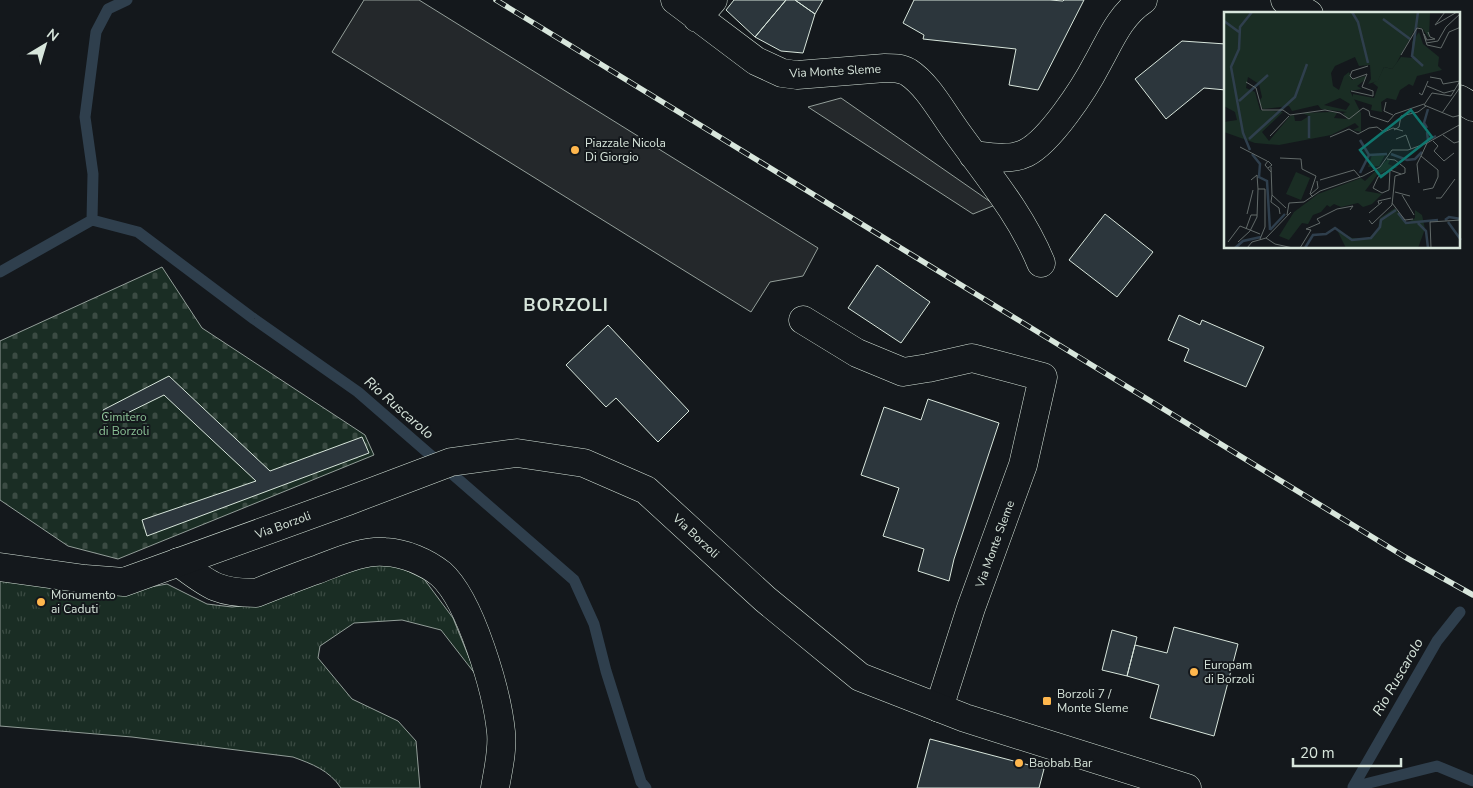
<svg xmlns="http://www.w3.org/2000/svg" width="1473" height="788" font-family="'Nunito Sans',sans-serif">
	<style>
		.grass { fill: url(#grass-tufts); stroke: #939e99 }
		.cemetery { fill: url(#cemetery-stones); stroke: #939e99 }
		.parking { fill: #24282b; stroke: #939e99 }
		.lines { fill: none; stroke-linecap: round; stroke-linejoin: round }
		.stream { stroke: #2f3f4d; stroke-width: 11 }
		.building { fill: #2c363c; stroke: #d8e6dc }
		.street-casing { stroke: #d8e6dc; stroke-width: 29 }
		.secondary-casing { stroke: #d8e6dc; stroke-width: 29 }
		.street { stroke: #14181c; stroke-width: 28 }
		.secondary { stroke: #14181c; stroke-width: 28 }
		.rail-casing { stroke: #d8e6dc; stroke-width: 5.5 }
		.rail { stroke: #14181c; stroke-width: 4; stroke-dasharray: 11; stroke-linecap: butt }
		.poi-dot { fill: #ffb74d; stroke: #14181c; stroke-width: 2 }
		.labels { text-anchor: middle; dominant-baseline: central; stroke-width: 4; stroke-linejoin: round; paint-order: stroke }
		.street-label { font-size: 12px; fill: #d8e6dc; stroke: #14181c }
		.poi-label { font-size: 12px; fill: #d8e6dc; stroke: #14181c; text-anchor: start }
		.park-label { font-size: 12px; fill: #8ac095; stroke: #14181c }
		.water-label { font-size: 14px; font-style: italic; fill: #d8e6dc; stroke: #14181c }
		.district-label { font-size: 18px; font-weight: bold; letter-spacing: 1px; fill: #d8e6dc; stroke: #14181c }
		.inset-river { fill: none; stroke: #2f3f4d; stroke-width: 2.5 }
		.inset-road { fill: none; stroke: #626a69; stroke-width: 1 }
		.view { fill: #0f766e; fill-opacity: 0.15; stroke: #0f766e; stroke-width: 2.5 }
		.inset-edge { fill: none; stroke: #d8e6dc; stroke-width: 2.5 }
	</style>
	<defs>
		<pattern id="grass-tufts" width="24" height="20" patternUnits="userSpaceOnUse" patternTransform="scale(1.25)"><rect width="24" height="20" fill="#1a2d24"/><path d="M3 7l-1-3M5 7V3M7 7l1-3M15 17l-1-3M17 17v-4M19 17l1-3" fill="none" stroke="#3b4b43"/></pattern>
		<pattern id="cemetery-stones" width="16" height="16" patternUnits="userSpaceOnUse" patternTransform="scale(1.25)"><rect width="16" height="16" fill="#1a2d24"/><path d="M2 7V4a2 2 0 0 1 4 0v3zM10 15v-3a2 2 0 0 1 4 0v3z" fill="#3b4b43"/></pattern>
	</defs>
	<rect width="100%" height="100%" fill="#14181c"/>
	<path class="grass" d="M395,565l29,14 29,39 23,57 -35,-45 -39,-10 -48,3 -34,23 -2,12 34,41 46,22 18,20 4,47h-79c-12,-18 -29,-24 -48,-31l-161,-20 -132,-11v-146l117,13 50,-9 40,20 25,3 27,-3 98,-38z"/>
	<path class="cemetery" d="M162,267l40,61 163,107 9,20 -256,104 -50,-13 -68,-46v-159z"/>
	<path class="parking" d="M364,0h55l399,248 -15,28 -33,6 -19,30 -419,-260z
		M841,98l154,107 -22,9 -165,-107z"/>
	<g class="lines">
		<path class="stream" d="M92,220l1,-46 -8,-57 11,-85 12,-23 19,-9
			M0,272l92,-52 46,12 116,87 104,73 216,188 20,44 12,47 35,111 5,6
			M1353,787l84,-146 23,-29
			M1353,787l84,-21 36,15"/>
	</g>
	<path class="building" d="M734,0h52l-31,37 -29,-27z
		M786,0h9l20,14 -12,39 -22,-2 -26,-14z
		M795,0h28l-8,14z
		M914,0h136l13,1 1,-1h20l-46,90 -29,-5 7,-36 -93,-10 1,-4 -21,-12z
		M1182,41l44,3v46l-22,-2 -38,31 -31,-40z
		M1105,214l48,38 -36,45 -48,-37z
		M877,265l53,37 -29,41 -53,-35z
		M1179,315l21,10 2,-5 62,27 -18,40 -62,-26 5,-12 -21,-9z
		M608,325l81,86 -31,31 -42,-44 -10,9 -40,-42z
		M169,376l101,95 92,-34 7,16 -222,83 -5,-16 114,-39 -92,-86 -55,27 -6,-12z
		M928,399l71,24 -45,136 -5,22 -31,-10 6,-22 -41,-13 16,-48 -38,-13 23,-68 37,13z
		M1174,627l64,17 -24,92 -64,-18 9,-33 -32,-9 8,-31 32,8z
		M1112,630l25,7 -10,39 -25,-6z
		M930,739l114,30 -5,19h-122z"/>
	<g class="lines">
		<defs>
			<path id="street" d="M675,0l81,61 26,12 15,2 88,-7c8,0 16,0 23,4 20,13 34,40 48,59 30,42 65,83 85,132
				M1285,0l24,14
				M697,18l16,-18
				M1459,99l14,8
				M973,155c16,2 37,6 53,-2 24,-12 58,-64 71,-89 13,-23 23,-49 46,-64
				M803,320l54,33 46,19 25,-4 44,-10 71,19 -20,88 -52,143 -32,100
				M178,562c30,22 38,31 78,31 20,-8 40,-16 60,-23 22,-8 46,-20 69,-18 20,1 41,10 56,22 30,27 56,118 60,158 2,18 -3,38 -6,56"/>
			<path id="secondary" d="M0,567l85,12 39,3 224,-81 103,-39 66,-9 67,10 62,27 119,109 95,78 105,41 222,70"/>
		</defs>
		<use href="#street" class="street-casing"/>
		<use href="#secondary" class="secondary-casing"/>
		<use href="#street" class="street"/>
		<use href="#secondary" class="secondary"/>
		<defs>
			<path id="rail" d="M496,0l909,557 68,38"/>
		</defs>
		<use href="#rail" class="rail-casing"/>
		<use href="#rail" class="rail"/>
	</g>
	<g class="poi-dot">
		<circle cx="575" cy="150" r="5"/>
		<circle cx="41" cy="602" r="5"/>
		<circle cx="1194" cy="672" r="5"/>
		<rect x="1042" y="696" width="10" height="10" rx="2.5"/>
		<circle cx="1019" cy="763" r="5"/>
	</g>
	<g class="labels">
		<g class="street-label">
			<text transform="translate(835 71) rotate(-3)">Via Monte Sleme</text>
			<text transform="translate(283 525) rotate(-20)">Via Borzoli</text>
			<text transform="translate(696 536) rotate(43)">Via Borzoli</text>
			<text transform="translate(995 544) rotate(-70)">Via Monte Sleme</text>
		</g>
		<g class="poi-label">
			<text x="585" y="143">Piazzale Nicola<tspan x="585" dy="14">Di Giorgio</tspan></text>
			<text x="51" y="595">Monumento<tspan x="51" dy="14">ai Caduti</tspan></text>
			<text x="1204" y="665">Europam<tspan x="1204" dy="14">di Borzoli</tspan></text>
			<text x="1057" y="694">Borzoli 7 /<tspan x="1057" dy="14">Monte Sleme</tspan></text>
			<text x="1029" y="763">Baobab Bar</text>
		</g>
		<g class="park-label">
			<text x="124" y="417">Cimitero<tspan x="124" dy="14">di Borzoli</tspan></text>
		</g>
		<g class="water-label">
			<text transform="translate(399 408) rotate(41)">Rio Ruscarolo</text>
			<text transform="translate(1398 677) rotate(-60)">Rio Ruscarolo</text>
		</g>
		<g class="district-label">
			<text x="566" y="305">BORZOLI</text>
		</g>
	</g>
	<g transform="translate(1224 12)">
		<rect width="236" height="236" fill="#14181c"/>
		<path d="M0,0h209l-3,1 -1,25 -7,-10 -6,-1 -20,37 -4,5 -8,-2 -6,14 -10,3 3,-5 -1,-14 -11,1 -4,-9 -20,9 -4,7 2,13 6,4 5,-14 5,-4 3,8 13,-4 1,3 -9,7 5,3 -12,2 11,22v19l-8,-2 6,-3 -4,-4 -24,12 -52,10 -24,-2 -31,-11v-10l13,-2 -2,-8 -11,-6zM24,65l11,7 3,13 -3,5 4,7 26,-3 3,5 26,-6 3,4 26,3 -4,1 4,6 -13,-1 3,-5 -6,-1 -29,1 7,3 -8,5h-6l-1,-6 -4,1 -21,25 -7,-9 21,-20 -23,-2 -5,-18 -9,-4zM116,86l10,6 -4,6 -22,-5zM163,148h3l-2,4 10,4h-7l-14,7 -12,16 17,3 -10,10 -9,3 -5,-4 -17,4 -7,-3 -4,3 -3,-2 -6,7 -8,3 -5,9 -6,-1 -13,17 -10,-4 15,-24 24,-18 43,-16 4,3zM171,196l12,15 8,-5v-8l7,5 3,14 -7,19h-72l-9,-18 15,8h17l9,-10 2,-10z" fill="#1a2d24" fill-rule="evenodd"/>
		<path d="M195,20l4,12 16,13 -1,9 4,4 -25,6 -4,10 -4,-2 -9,6 -4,10 -9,-2 -6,4 1,10 -11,-2 1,-5 -19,-6v-5l21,4 4,-11 -5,-4 5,-3 6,-13 8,2 9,-12 12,1 10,7 -11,-10v-13z" fill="#1a2d24"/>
		<path d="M148,143h13l-6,11 -11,1z" fill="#1a2d24"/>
		<path d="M72,160l14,6 -9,22 -15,-6z" fill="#1a2d24"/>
		<path class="inset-river" d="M128,0l6,10 10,41M194,0l-6,44 11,10M159,7l27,20M0,9l15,11M15,89l29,-26M85,104v22M203,116l-3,-5 4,-14M203,120l1,8 8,-4M25,127l46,-42 12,-33M136,128l9,15M26,138l-7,-17 -12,-66 8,-18 1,-22 12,-15M28,142l8,10 -1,13 8,4 3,49M167,142l16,6 8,-1 7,-7M136,161l9,-18 18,-1M174,201l8,10 32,-3M221,208l4,-3 12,2M224,210l13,18M194,211l8,8 2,17M46,218l15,-16M11,236l8,-7 18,-4M81,236l8,-13 13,-1 9,-6 17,12 19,-2 9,-11 1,-7 15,-10"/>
		<path class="inset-road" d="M221,0l-10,13 22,-13M202,29l-2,-7 3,6 8,-1 -5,-2 -2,-5M202,31l12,-2 8,-14 15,-14M177,43l16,-27 5,1 5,16 14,3 8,-16 12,-5M206,65l11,2 2,5 17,-3 -9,15 -19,-3 -8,12 29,12 8,-2M22,70l10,6 6,22h21l7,5 35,-5 15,3 9,6 14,-11 6,3 1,5 18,6 7,-8 29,-10M203,74l17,7 11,-3M127,79l22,5v-5l-11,-4 5,-13 -14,5 -3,-3 2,-5 16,-5M195,81l3,2 6,-14M162,90l-2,9 9,4M218,101l19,-27M170,118l5,-3 2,-11 17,-4 8,-6M160,120l9,-4 10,3M219,123l11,8 7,-2M46,124l19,-20M106,125l19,-8 9,5 11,-6 8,-1 7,5M172,127l10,-4 5,14M209,129l5,5 -4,5 10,10 10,-8M16,135l27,14M56,146l21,1 1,10 14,7 -6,18 3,3M47,155l1,28 14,13M44,156l4,-3 -4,-4 -3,4 6,7M166,158l-1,20 -7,3 -9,-5 5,-11 12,-7 11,4M27,168l6,-5 1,14M96,168l34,-10 6,7M195,171l-2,-19 4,-8M199,178l10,-2 5,-11v-7l-17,-14 6,-13M171,180l15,4M87,182l7,-6 -1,-7M48,183l-1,7 8,6 1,6M178,183l12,20M212,186h5l14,-19M168,191l13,17 8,-1M155,192l-1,-3 13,-3M145,201l13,-11M23,202l6,-24M63,203l2,-12 15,-1 16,-11 43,-15 17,-9 12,-17h16l19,-7 34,-19M145,208l3,4 20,-19 3,-29 10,-3v-5l-10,-8 -8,-1M22,217l5,-14h6M42,226l9,6 18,4M4,230l12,-16 20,8M14,230l12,-11 7,-14 1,-28h7v38l-5,12M23,236l5,-6 14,-4 25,-26M76,236l11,-18 -5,-1 14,-6 -3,-4 20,-10 16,-3 -3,4M207,236l-1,-26 31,-2"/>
		<path class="view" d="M187,98l21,27 -51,40 -21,-27z"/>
		<rect width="236" height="236" class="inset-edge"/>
	</g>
	<g transform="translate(45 45) rotate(38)" stroke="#14181c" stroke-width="4" paint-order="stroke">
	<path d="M0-4L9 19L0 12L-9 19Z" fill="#d8e6dc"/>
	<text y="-8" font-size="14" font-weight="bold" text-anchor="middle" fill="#d8e6dc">N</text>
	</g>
	<path d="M1293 758v8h108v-8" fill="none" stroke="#d8e6dc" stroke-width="2.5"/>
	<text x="1300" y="758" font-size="15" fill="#d8e6dc" stroke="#14181c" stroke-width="4" paint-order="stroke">20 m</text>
</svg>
